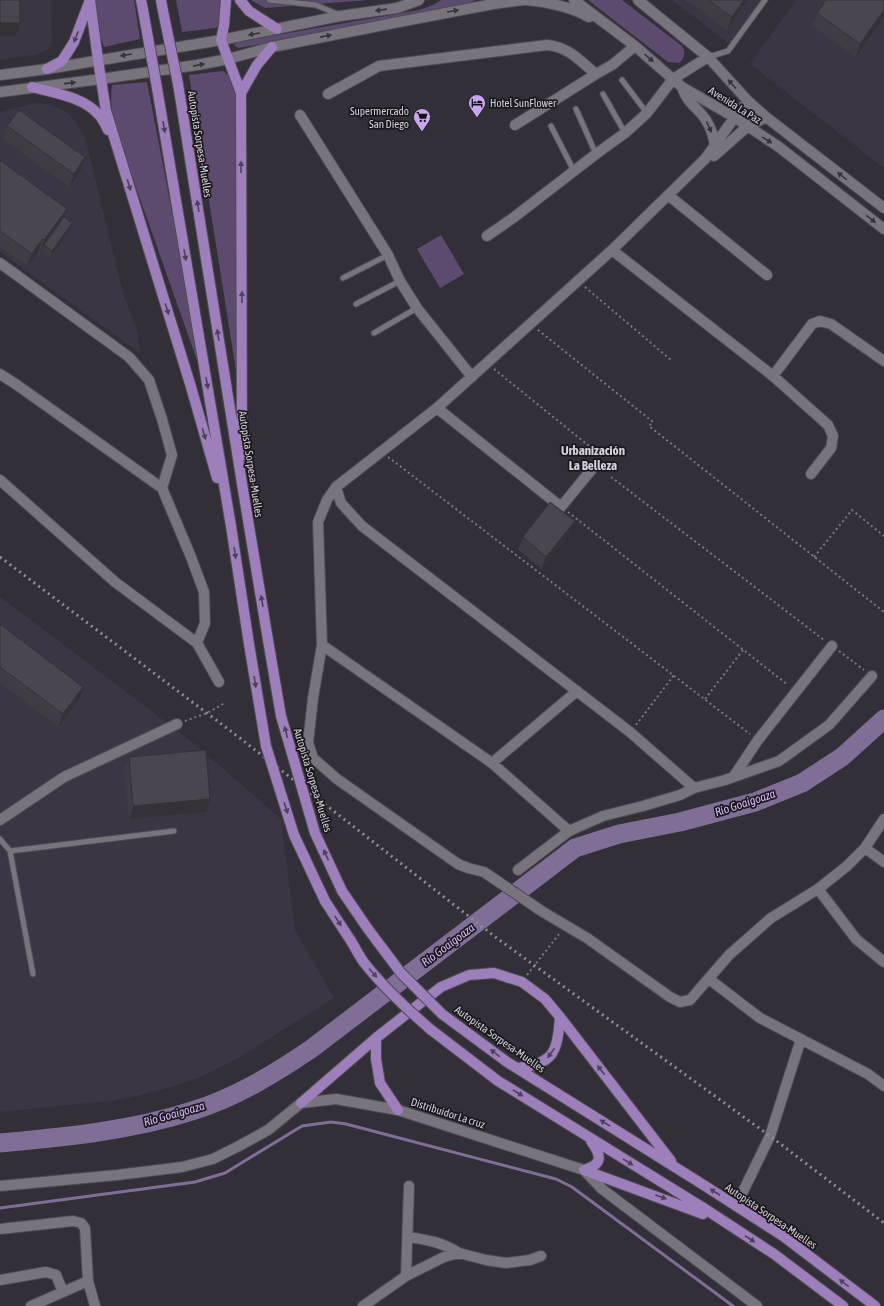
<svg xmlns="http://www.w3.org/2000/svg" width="884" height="1306" font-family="'Asap Condensed',sans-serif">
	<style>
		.built { fill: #3c3544 }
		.green { fill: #5c4b6f }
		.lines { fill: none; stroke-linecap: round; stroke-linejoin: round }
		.stream { stroke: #806e96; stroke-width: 3 }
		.river { stroke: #806e96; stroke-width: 19 }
		.service-casing { stroke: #4f4b53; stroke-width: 7 }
		.minor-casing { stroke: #4f4b53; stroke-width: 12 }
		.secondary-casing { stroke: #4f4b53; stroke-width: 12 }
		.primary-casing { stroke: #4f4b53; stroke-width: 12 }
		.path { stroke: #7c7880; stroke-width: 2; stroke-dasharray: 2 3; stroke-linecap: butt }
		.service { stroke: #78737d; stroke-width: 5 }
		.minor { stroke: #78737d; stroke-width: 10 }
		.secondary { stroke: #78737d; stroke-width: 10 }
		.primary { stroke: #9d7fbb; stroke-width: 10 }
		.rail { stroke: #8f8c93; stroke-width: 3; stroke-dasharray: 2 4; stroke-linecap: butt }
		.primary-bridge-casing { stroke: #4f4b53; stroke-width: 12; stroke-linecap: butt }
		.primary-bridge { stroke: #9d7fbb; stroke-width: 10 }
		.wall { fill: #403c44 }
		.shaded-wall { fill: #343137 }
		.building { fill: #4a464f; stroke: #343137 }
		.oneway { fill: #363339 }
		.oneway2 { fill: #4e415c }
		.labels { text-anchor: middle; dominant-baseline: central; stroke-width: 3.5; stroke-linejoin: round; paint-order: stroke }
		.poi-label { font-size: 11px; fill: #d3d1d7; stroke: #1a181c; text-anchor: start }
		.street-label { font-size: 11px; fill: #d3d1d7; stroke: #1a181c }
		.water-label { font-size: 12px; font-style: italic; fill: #d7b9fa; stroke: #1a181c }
		.quarter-label { font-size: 13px; font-weight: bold; fill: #d3d1d7; stroke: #1a181c }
	</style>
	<rect width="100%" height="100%" fill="#332f38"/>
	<path class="built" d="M0,0h51l1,40 -4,9 -7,4 -8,2 -33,5z
		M672,0h90l-32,44z
		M796,0h88v168l-134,-104z
		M36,103l13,1 16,7 11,11 9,15 38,156 15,40 2,20 -140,-101v-140z
		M0,597l191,144 90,78 14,111 39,68 -94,59 -42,21 -27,9 -34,9 -27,5 -110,11z"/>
	<path class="green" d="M95,0h39l6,39 -36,8 -6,-16z
		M176,0h47l-4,25 -3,3 -34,4z
		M251,0h118l-104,8z
		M441,0h34l-13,7 -32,8 -192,33 -4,-3 1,-2 2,-1 182,-32 14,-5z
		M588,0h34l60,46c4,6 3,12 -3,17l-11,-1z
		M223,71l10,8 5,11 -1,287 -48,-302z
		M147,82l58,301 -85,-241c-6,-19 -11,-37 -8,-57z
		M441,235l23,39 -24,14 -23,-39z"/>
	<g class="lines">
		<path class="stream" d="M0,1208l195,-26 30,-9 77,-47 29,-4 15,2 210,55 16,8 161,119"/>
		<path class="river" d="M0,1143c64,-6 130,-12 192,-32 43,-13 82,-37 119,-62l264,-201 44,-14 61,-12 75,-20 47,-19 40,-26 42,-38"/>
		<defs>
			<path id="service" d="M269,0l47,5 21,9
				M708,57l20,-6 37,-51
				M622,80l25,33
				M603,94l22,39
				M576,109l20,45
				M551,126l23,45
				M343,278l45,-23
				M356,304l44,-23
				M374,333l43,-25
				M0,839l10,12 23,123
				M10,851l164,-20"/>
			<path id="minor" d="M526,0c22,2 43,6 63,17
				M574,0l61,46 47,41 52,30 45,30 105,82
				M638,0l70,57 40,44 18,16 118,91
				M0,75l47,-6 174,-29 119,-24 57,-8 22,-8
				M682,87c4,15 16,21 24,33 5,8 8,18 9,27
				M0,92l101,-13 96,-14 31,-6 44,-12 132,-26 89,-17 31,-4
				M328,94l51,-28 168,-21c22,2 33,16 49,29l16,-9 23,-19
				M748,101c-16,18 -29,39 -43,58l-93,91 -175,158 -101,79 -9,13 -9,22 4,123 -9,53 -5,45 5,15 24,21 121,85 10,4 16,4 59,40 44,26 83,59 10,5 10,-2 39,-45 42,-37 47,-29 29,-23 18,-18 19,14
				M300,115l88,140 12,26 17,27 55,69
				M515,125l81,-51
				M714,156l33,-29 19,-10
				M668,195l99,80
				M487,236l26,-18 83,-64 29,-21 22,-20 26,-34 35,-22
				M612,250l161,126 55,49 5,11 -2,12 -20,26
				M0,263l129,94 20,23 13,39 10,36 -10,33 29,69 13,35 1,31 -8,20
				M0,374l17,11 145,103
				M773,376l39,-52 8,-3 11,3 53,37
				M437,408l124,99 31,-38
				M0,480l115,102 82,61 22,39
				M336,487l5,16 21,23 268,206 64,56 31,-8 54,-19 50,-36 43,-49
				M322,645l170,118 77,68
				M492,763l85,-72
				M734,776l24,-36 74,-94
				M0,820l64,-43 113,-53
				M865,848l19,-29
				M518,870l51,-39 34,-15 40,-10 37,-11 14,-7
				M818,889l38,50 28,23
				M709,979l51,39 108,56 16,12
				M584,1170l18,19 155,117
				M736,1206l34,-70 31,-97
				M0,1229l73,-8 8,2 4,5 3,53 7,25
				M408,1237c20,3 34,5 51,16
				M406,1276l3,-90
				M0,1280l46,-8 10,3 7,17
				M31,1306l57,-25
				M363,1306l43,-30 38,-19 15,-4 27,7 20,3 24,-3 11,-4"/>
			<path id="secondary" d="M0,1186l117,-11 65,-8 31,-8 26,-13 29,-16 33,-27 35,-4 62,11 186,60"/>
			<path id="primary" d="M90,0l8,60 8,51 85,276 26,91
				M141,0l2,10
				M161,0l2,11
				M226,0l-2,25 -3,15 20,53 1,363
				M240,0l9,11 28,18
				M47,69l15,-8 12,-19 16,-42
				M178,84l65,406 25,150
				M32,87c23,6 52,10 68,29 3,4 6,10 8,14
				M157,88l74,438 18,118
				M241,93l16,-28 15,-18
				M342,891l26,38
				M325,901l26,40
				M442,1014l65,48 195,122 81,52 92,70
				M430,1029l68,52 204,126 72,47 69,52
				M376,1038v21l4,24 18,27
				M518,1068c37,-5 39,-16 42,-51
				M301,1103l75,-65 65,-51 28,-12 25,-2 28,9 23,17 15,18 111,144
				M584,1170l119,44
				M584,1170c20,-6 17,-15 7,-29"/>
		</defs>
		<use href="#service" class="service-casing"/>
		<use href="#minor" class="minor-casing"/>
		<use href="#secondary" class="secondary-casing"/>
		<use href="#primary" class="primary-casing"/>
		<path class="path" d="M585,287l86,73
			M538,330l115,92 -4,4 235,186
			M494,369l105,85
			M388,457l362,277
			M611,477l213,163
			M568,512l220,173
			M814,557l38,-47 32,26
			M839,651l25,19
			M705,699l38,-49
			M185,721l22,-8 18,-10
			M636,725l38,-50
			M527,975l32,-41"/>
		<use href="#service" class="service"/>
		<use href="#minor" class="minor"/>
		<use href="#secondary" class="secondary"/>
		<use href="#primary" class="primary"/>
		<path class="rail" d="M0,557l232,175 266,207 272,197 114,87"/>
		<defs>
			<path id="primary-bridge" d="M143,10l14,78
				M163,11l15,73
				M268,640l13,76 7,24 27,93 27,58
				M249,644l17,102 28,89 31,66
				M368,929l33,44 41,41
				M351,941c5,8 9,17 15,24 19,24 41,44 64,64"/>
		</defs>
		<use href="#primary-bridge" class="primary-bridge-casing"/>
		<use href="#primary-bridge" class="primary-bridge"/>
	</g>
	<path class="wall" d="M687,0h61l-21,30 -40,-29z
		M884,0l-28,57 -44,-31 5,-13z
		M7,126l74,44 -12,17 -66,-48z
		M0,160l64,57 6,12 -20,28 -9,-6 -1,2 -2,-1 -11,14 -27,-19z
		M570,533l-28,36 -24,-19 5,-13z
		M0,624l83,63 -4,13 -21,27 -58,-44z
		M129,757l77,55 -77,7 -5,-49z"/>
	<path class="shaded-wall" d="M744,0h4l-21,30 5,-13z
		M884,10v7l-28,40 4,-13z
		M0,23h20l-4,13h-16z
		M85,157l-4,13 -12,17 5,-13z
		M67,209l-5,13 -18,23 -4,8 4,-13z
		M72,223l-2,6 -20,28 2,-6z
		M42,239l-4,13 -11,14 5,-12z
		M575,521l-5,12 -28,36 4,-12z
		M83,687l-4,13 -21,27 5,-13z
		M210,799l-4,13 -77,7 4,-13z"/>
	<path class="building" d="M0,0h20v23h-20z
		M708,0h36l-12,17z
		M826,0h58v10l-24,34 -43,-31z
		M19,110l66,47 -11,17 -67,-48z
		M0,160l67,49 -23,31 -2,-1 -10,15 -32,-23z
		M64,217l8,6 -20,28 -8,-6z
		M550,502l25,19 -29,36 -23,-20z
		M0,624l83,63 -20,27 -63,-47z
		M206,750l4,49 -77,7 -4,-49z"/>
	<defs><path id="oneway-solid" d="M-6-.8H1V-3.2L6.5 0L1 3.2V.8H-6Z"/></defs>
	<g class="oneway">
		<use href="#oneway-solid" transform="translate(381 10) rotate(172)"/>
		<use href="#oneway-solid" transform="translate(453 11) rotate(-10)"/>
		<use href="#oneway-solid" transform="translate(254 34) rotate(169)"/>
		<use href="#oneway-solid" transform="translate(326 36) rotate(-11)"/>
		<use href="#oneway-solid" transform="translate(126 55) rotate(171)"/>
		<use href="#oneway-solid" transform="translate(649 58) rotate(42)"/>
		<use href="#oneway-solid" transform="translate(199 65) rotate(-11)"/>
		<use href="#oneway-solid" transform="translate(70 83) rotate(-6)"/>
		<use href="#oneway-solid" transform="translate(732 84) rotate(-132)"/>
		<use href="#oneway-solid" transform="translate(709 127) rotate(65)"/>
		<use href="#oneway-solid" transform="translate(767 140) rotate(32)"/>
		<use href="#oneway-solid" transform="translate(842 176) rotate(-142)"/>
		<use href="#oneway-solid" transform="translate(871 219) rotate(38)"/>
	</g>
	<g class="oneway2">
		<use href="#oneway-solid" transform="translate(76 37) rotate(111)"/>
		<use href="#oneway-solid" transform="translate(164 127) rotate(80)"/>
		<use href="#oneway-solid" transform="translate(241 167) rotate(-90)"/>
		<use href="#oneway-solid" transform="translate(129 185) rotate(73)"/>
		<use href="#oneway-solid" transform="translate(198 206) rotate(-99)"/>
		<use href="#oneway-solid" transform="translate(185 255) rotate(80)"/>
		<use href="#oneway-solid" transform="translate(242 297) rotate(-90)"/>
		<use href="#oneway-solid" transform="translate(167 309) rotate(73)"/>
		<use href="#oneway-solid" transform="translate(218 335) rotate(-99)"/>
		<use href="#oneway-solid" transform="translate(207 383) rotate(80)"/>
		<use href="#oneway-solid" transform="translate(204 434) rotate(74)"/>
		<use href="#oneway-solid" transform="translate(235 553) rotate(81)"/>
		<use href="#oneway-solid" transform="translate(262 601) rotate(-100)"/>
		<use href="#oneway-solid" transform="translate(255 682) rotate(81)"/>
		<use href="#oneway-solid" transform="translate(286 732) rotate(-104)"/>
		<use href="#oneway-solid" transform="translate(286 808) rotate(72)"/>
		<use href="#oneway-solid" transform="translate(326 855) rotate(-115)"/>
		<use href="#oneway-solid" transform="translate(338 921) rotate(57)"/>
		<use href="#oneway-solid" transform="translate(373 973) rotate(48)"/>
		<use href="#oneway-solid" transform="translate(495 1053) rotate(-143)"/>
		<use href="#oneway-solid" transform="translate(551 1053) rotate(126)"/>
		<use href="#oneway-solid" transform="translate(601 1070) rotate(-128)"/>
		<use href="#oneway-solid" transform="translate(518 1093) rotate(32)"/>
		<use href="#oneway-solid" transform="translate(605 1123) rotate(-148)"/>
		<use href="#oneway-solid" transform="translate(628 1162) rotate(32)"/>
		<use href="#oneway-solid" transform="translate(715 1192) rotate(-147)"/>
		<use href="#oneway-solid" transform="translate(661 1197) rotate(20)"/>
		<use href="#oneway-solid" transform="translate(750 1239) rotate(33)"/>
		<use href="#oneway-solid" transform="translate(844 1283) rotate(-143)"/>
	</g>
	<defs>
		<symbol id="hotel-pin" viewBox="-11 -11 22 30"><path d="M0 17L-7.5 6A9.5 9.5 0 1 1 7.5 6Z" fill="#c8a6ef" stroke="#1a181c"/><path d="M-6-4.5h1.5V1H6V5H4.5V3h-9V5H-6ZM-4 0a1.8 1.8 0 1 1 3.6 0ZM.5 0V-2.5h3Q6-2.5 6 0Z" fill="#111"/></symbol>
		<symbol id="supermarket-pin" viewBox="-11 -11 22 30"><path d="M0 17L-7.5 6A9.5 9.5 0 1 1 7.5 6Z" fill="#c8a6ef" stroke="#1a181c"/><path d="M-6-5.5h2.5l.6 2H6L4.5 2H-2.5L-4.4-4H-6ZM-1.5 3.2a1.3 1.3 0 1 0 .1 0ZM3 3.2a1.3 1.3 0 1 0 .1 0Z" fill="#111"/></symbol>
	</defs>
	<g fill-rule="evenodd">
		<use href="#hotel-pin" x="467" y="93" width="20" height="27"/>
		<use href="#supermarket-pin" x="412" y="107" width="20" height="27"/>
	</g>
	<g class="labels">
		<g class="poi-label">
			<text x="490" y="103">Hotel SunFlower</text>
			<text x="409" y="111" text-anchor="end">Supermercado<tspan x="409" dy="13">San Diego</tspan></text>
		</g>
		<g class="street-label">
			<text transform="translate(735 105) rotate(32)">Avenida La Paz</text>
			<text transform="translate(200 144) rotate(81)">Autopista Sorpesa-Muelles</text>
			<text transform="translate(251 464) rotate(81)">Autopista Sorpesa-Muelles</text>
			<text transform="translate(313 780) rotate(73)">Autopista Sorpesa-Muelles</text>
			<text transform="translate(500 1039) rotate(35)">Autopista Sorpesa-Muelles</text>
			<text transform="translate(448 1113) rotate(18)">Distribuidor La cruz</text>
			<text transform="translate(771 1216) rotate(34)">Autopista Sorpesa-Muelles</text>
		</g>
		<g class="water-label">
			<text transform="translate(745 803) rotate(-18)">Río Goaigoaza</text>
			<text transform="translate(448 945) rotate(-37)">Río Goaigoaza</text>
			<text transform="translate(174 1114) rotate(-16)">Río Goaigoaza</text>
		</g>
		<g class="quarter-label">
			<text x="593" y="450">Urbanización<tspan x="593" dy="15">La Belleza</tspan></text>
		</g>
	</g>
</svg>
